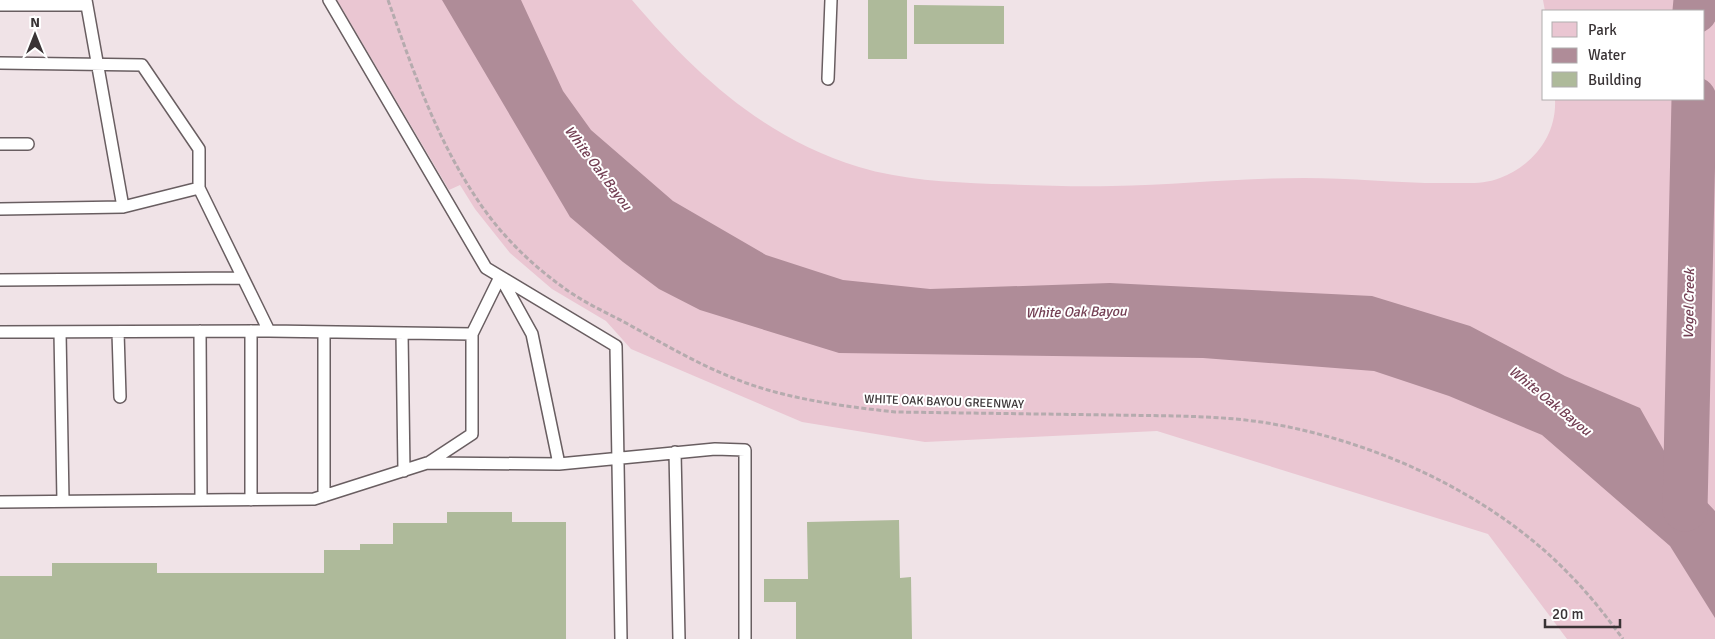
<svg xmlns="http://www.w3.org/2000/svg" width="1715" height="639" font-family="Signika,sans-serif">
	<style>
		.green { fill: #eac6d2 }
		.water { fill: #af8c98 }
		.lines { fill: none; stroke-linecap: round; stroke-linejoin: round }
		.river { stroke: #af8c98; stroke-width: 45 }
		.building { fill: #aeba9a }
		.service-casing { stroke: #695e61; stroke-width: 14 }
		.path { stroke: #b5abae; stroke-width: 3; stroke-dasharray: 5 2.5; stroke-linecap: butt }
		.service { stroke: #fff; stroke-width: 11 }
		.labels { text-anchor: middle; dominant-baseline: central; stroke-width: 4; stroke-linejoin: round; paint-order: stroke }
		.street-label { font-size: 12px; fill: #393335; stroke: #fff }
		.water-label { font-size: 14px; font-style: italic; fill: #744054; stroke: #fff }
	</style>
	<rect width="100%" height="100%" fill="#f0e3e7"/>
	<path class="green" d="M337,0h295c63,74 132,138 227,167 43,13 88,15 133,17 40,1 80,3 120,2 64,-1 128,-8 192,-8 50,0 100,6 150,5 16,0 31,1 46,-5 34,-13 57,-43 55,-79h149v-88h-159l-2,-11h172v639h-148l-79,-105 -331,-103 -232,11 -123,-20 -171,-73 -25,-28 -54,-32 -42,-36 -35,-44 -15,-24 -11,5z"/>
	<path class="water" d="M442,0h79l42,91 28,39 82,71 93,54 77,25 87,9 180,-6 262,13 98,30 95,50 75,32 32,57 43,46v107l-45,-72 -128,-111 -93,-39 -75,-25 -171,-13 -364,-5 -139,-43 -41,-21 -36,-27 -53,-45z"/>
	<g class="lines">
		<path class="river" d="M1695,11l1,-11
			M1685,509l9,-410"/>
	</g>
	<path class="building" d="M868,0h39v59h-39z
		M914,5l90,1v38h-90z
		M447,512h65v10h54v117h-566v-63h52v-13h105v10h167v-23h36v-6h33v-21h54z
		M899,520l1,58 11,-1 1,62h-116v-37h-32v-23h44l-1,-57z"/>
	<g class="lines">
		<defs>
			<path id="service" d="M86,0l37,207 76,-19 70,143 203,3 28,-57
				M329,0l157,268 130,78 5,293
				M0,5h86
				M0,63l142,2 57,84v39
				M828,79l3,-79
				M0,144h28
				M0,209l123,-2
				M501,278l31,56 27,130
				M0,280l243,-2
				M200,331l1,169
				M251,331v169
				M0,332l269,-1
				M60,332l3,169
				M118,332l2,65
				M324,332v164
				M402,333l2,138
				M675,452l4,187
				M428,463l44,-29v-100
				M0,502l314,-3 113,-36 132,1 156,-15 30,1v189"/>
		</defs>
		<use href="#service" class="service-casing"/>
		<path class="path" d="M388,0c24,67 47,136 87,196 23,36 54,67 89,92 19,14 41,24 62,35 43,24 85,49 132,64 44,14 92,20 137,25 73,1 145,2 217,3 50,1 100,0 149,7 110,17 230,71 308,152 20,20 37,42 54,65"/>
		<use href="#service" class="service"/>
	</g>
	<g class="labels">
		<g class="street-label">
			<text transform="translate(944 402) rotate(2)">WHITE OAK BAYOU GREENWAY</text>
		</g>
		<g class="water-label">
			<text transform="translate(598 168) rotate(53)">White Oak Bayou</text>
			<text transform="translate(1689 304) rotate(-89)">Vogel Creek</text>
			<text transform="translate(1076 312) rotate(-1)">White Oak Bayou</text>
			<text transform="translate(1550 401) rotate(39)">White Oak Bayou</text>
		</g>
	</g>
	<rect x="1542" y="10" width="162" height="90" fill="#ffffff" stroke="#b0adae"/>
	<rect x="1552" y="22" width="25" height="15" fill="#eac6d2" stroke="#b0adae"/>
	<text x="1588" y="35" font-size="15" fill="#393335">Park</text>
	<rect x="1552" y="48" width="25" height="15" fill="#af8c98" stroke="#b0adae"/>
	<text x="1588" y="60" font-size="15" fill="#393335">Water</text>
	<rect x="1552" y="72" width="25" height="15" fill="#aeba9a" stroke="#b0adae"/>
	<text x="1588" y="85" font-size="15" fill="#393335">Building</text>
	<g transform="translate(35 35)" stroke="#ffffff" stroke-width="4" paint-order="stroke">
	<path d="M0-4L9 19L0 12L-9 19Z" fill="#393335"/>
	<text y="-8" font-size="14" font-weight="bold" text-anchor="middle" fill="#393335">N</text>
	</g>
	<path d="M1545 619v8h75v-8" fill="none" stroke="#393335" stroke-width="2.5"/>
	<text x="1552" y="619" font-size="15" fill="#393335" stroke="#ffffff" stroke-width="4" paint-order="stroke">20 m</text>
</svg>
